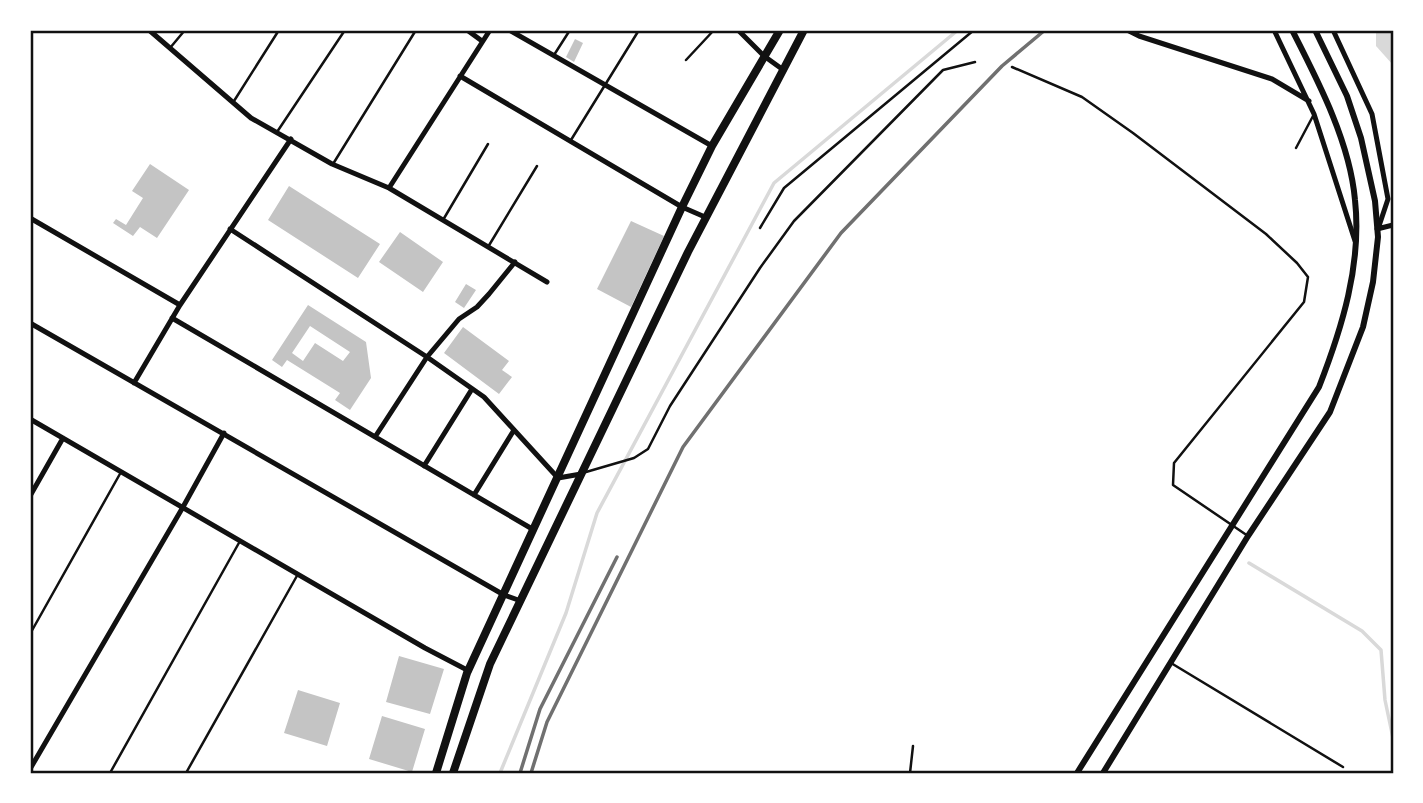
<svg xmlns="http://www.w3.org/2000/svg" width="1423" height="803" font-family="Inter,sans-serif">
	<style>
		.water { fill: #d9d9d9 }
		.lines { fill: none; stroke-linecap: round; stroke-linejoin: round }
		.stream { stroke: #d9d9d9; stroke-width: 3.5 }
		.building { fill: #c4c4c4; fill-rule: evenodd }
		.service { stroke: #111; stroke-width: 2.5 }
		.minor { stroke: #111; stroke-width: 5 }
		.tertiary { stroke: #111; stroke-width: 6 }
		.primary { stroke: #111; stroke-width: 8 }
		.rail { stroke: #707070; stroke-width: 3.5 }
		.neatline { fill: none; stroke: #111; stroke-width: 2.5 }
	</style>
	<rect width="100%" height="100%" fill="#fff"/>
	<path class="water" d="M1376,30h17v35l-17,-19z"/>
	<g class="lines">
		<path class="stream" d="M1249,563l113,68 19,19 4,50 8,38
			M500,773l66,-160 31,-100 177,-330 184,-153"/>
	</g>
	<path class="building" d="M575,39l8,4 -9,19 -8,-5z
		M150,164l39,26 -32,48 -17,-11 -7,9 -20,-13 3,-4 10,6 17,-27 -11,-7z
		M289,186l91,58 -22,34 -90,-58z
		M631,221l33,15 -33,71 -34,-18z
		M400,232l43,30 -20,30 -44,-30z
		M466,284l10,6 -12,18 -9,-6z
		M308,305l58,37 5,36 -21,32 -15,-10 5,-7 -53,-33 -5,7 -10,-7zM310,326l40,26 -7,9 -28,-18 -12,18 -11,-8z
		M463,327l46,34 -7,9 10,7 -13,17 -55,-41z
		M399,656l45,13 -14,45 -44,-12z
		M298,690l42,13 -13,43 -43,-13z
		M382,716l43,13 -13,43 -43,-13z"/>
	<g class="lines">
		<path class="service" d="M170,48l15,-18
			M554,55l16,-25
			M686,60l28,-30
			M1012,67l70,30 51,36 133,101 31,29 11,14 -4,25 -130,161 -1,22 75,51
			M234,101l45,-71
			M277,132l68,-102
			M571,140l68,-110
			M1296,148l17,-32
			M333,164l83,-134
			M443,220l45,-76
			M760,228l24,-40 190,-158
			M488,247l49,-81
			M586,472l48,-14 14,-9 22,-43 90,-138 34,-47 149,-151 32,-8
			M30,634l91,-162
			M1171,663l172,104
			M110,773l130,-232
			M186,773l112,-199
			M910,773l3,-27"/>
		<path class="minor" d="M149,30l102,88 81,46 57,24 158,94
			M467,30l15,11
			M509,30l203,116
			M738,30l26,26 18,13
			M1127,30l12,6 133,43 37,22
			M1274,30l40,84 41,127
			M1333,30l39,84 16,85 -9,27
			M460,76l222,131 23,10
			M389,188l101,-158
			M30,218l150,87 111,-166
			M230,229l197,128 57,40 74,81 23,-4
			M1377,229l16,-4
			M172,318l362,212
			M30,323l474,272 17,6
			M134,383l46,-78
			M30,419l395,229 44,23
			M375,437l52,-80 32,-38 18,-12 12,-13 26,-32
			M424,466l48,-77
			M474,495l40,-65
			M30,496l33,-58
			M30,769l153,-262 41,-74"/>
		<path class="tertiary" d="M1077,773l242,-386c23,-59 43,-123 36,-187 -5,-58 -37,-119 -63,-170
			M1103,773l145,-237 82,-124 33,-85 10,-45 5,-45 -3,-36 -14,-63 -14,-42 -32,-66"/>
		<path class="primary" d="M436,773l31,-100 215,-466 30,-61 68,-116
			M453,773l37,-109 198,-412 116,-222"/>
		<path class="rail" d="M520,773l20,-64 77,-152
			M531,773l16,-51 136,-275 158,-214 161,-167 43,-36"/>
	</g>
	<rect width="1423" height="803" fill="none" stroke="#ffffff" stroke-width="63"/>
	<rect x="32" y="32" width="1360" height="740" class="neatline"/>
</svg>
